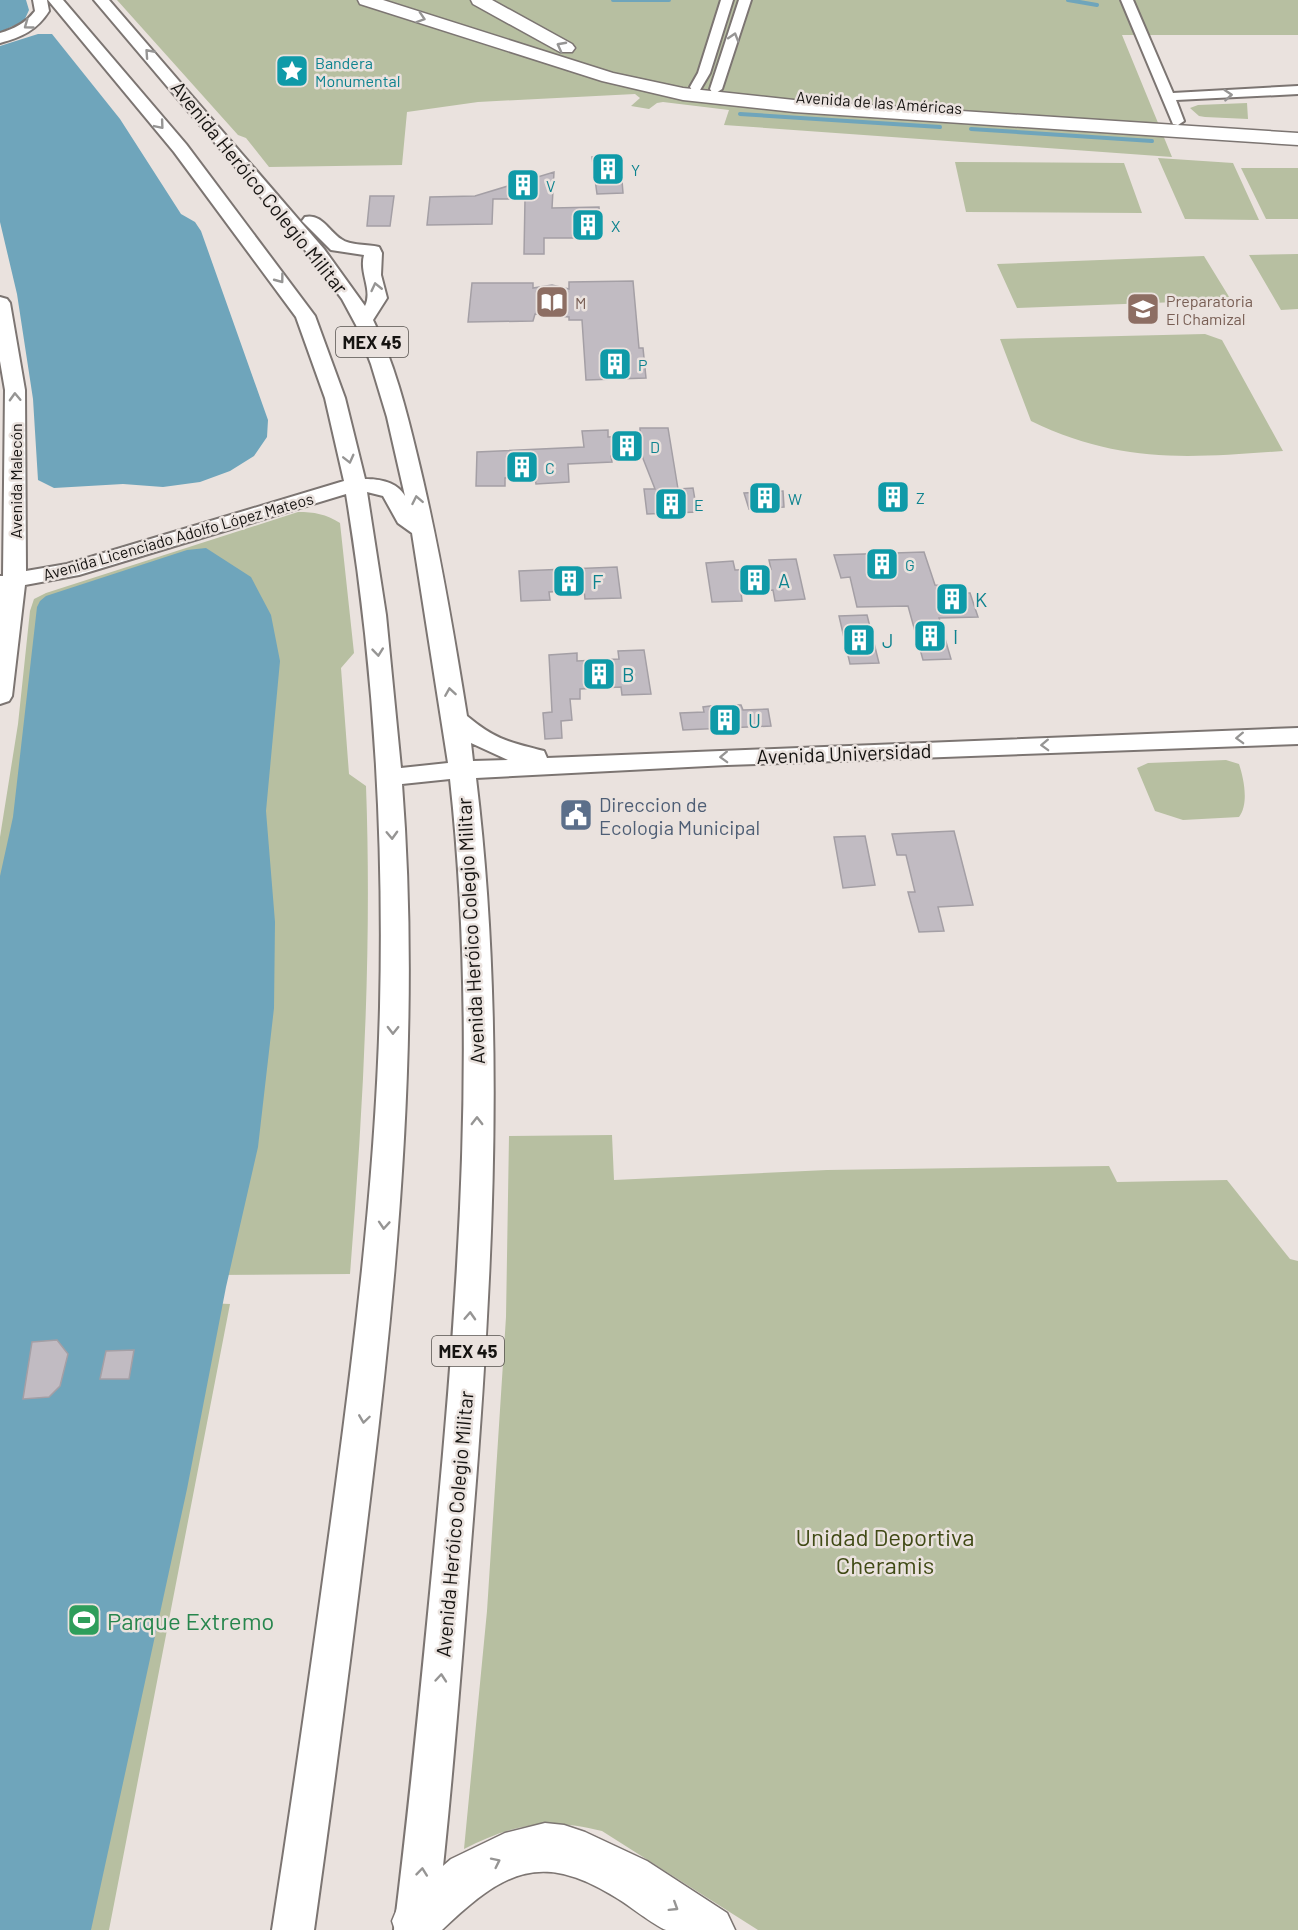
<svg xmlns="http://www.w3.org/2000/svg" width="1298" height="1930" font-family="Barlow,sans-serif">
	<style>
		.green { fill: #b7bfa1 }
		.water { fill: #6fa5bb }
		.lines { fill: none; stroke-linecap: round; stroke-linejoin: round }
		.stream { stroke: #6fa5bb; stroke-width: 4 }
		.building { fill: #c1bbc2; stroke: #a49fa5; stroke-width: 1.5 }
		.minor-casing { stroke: #7c7572; stroke-width: 4 }
		.major-casing { stroke: #7c7572; stroke-width: 4 }
		.highway-casing { stroke: #7c7572; stroke-width: 3 }
		.minor { fill: #fff; fill-rule: evenodd }
		.major { fill: #fff; fill-rule: evenodd }
		.highway { fill: #fff; fill-rule: evenodd }
		.oneway { stroke: #969594 }
		.labels { text-anchor: middle; dominant-baseline: central; stroke-width: 5; stroke-linejoin: round; paint-order: stroke }
		.far-culture-label { font-size: 16px; fill: #0d838f; stroke: #eae2de; text-anchor: start }
		.far-street-label { font-size: 16px; fill: #151311; stroke: #eae2de }
		.far-education-label { font-size: 16px; fill: #785e54; stroke: #eae2de; text-anchor: start }
		.shield { fill: #eae2de; stroke: #55514e; stroke-width: 1.5 }
		.shield-label { font-size: 18px; font-weight: bold; fill: #151311 }
		.street-label { font-size: 20px; fill: #151311; stroke: #eae2de }
		.culture-label { font-size: 20px; fill: #0d838f; stroke: #eae2de; text-anchor: start }
		.service-label { font-size: 20px; fill: #4e5e75; stroke: #eae2de; text-anchor: start }
		.near-park-label { font-size: 24px; fill: #404a15; stroke: #eae2de }
		.near-leisure-label { font-size: 24px; fill: #27864d; stroke: #eae2de; text-anchor: start }
	</style>
	<rect width="100%" height="100%" fill="#eae2de"/>
	<path class="green" d="M117,0h1181v35h-176l50,122 -448,-32 5,-15 -66,-8 -6,1 -8,6 -18,-3 9,-8 -5,-4 -157,8 -71,10 -5,53 -133,2 -23,-29 -8,-3z
		M1247,103l1,16 -43,-2 -6,-1 -9,-8 8,-3z
		M1158,158l75,5 26,57 -74,-1z
		M955,162l169,1 18,50 -176,-1z
		M1241,168h57v51h-32z
		M1298,254v55l-17,1 -32,-55z
		M1204,256l27,44 -214,8 -20,-44z
		M1205,334l17,6 61,111c-96,7 -163,13 -252,-30l-31,-82z
		M298,512c16,0 28,2 42,11l14,130 -13,15 8,106 17,12c6,163 -3,325 -16,488l-140,1 -5,28 25,1 -121,626h-109v-1093l18,-113 12,-113 4,-12 12,-6z
		M1226,760l13,4c5,15 10,40 0,53l-56,3 -28,-9 -18,-43 11,-5z
		M612,1135l2,45 213,-10 282,-4 8,16 110,-2 63,79 8,2v669h-540l-156,-99c-54,-14 -89,-7 -138,18l23,-238 19,-294 3,-181z"/>
	<path class="water" d="M0,0h26l3,10 -5,11 -24,11z
		M38,34h14l68,85 61,95 14,8 6,9 67,189 -1,17 -13,19 -24,15 -30,11 -37,5 -40,-3 -69,4 -16,-8 -5,-81 -16,-105 -17,-72v-176z
		M206,548l45,29 20,38 9,46 -14,150 9,111 -1,86 -16,139 -32,140 -39,202 -96,441h-91v-1054l13,-59 24,-210 3,-6 6,-5 141,-46z"/>
	<g class="lines">
		<path class="stream" d="M613,0h56
			M1068,0l29,5
			M740,114l200,13
			M971,129l181,12"/>
	</g>
	<path class="building" d="M620,156l3,37 -26,1 -5,-37z
		M554,172l-2,36 47,-1 1,31h-56v16h-20l1,-55h-32l-1,25 -65,1 3,-28 45,-1z
		M370,196h24l-4,30h-23z
		M633,281l6,67h4l3,30 -60,2 -4,-60h-13v-3l-34,-3 -2,7 -65,1 4,-39h61v5l19,-3 17,4v-7z
		M640,428h28l10,61 15,-1 4,24 -50,2 -3,-25h11l-13,-33h-31l1,6 -44,2 1,18 -33,2 -1,-7 -30,1v8h-29l1,-34 107,-5 -2,-16 26,-1v7l32,-1z
		M783,491l1,16 -35,2 -5,-16z
		M924,552l11,33 20,1 3,7h12l8,24 -39,1 12,41 -28,1 -15,-54 -51,1 -7,-30 -9,1 -7,-23z
		M796,559l9,40 -30,2 -2,-11 -32,2 1,9 -30,1 -6,-39 27,-2 2,9 36,-1 -2,-9z
		M617,567l4,31 -36,1 -1,-9 -35,2 1,8 -29,1 -2,-30z
		M867,615l12,48 -29,1 -11,-48z
		M644,650l7,44 -29,1 -1,-8 -41,2v10h-10l2,21 -11,1 1,17 -17,1 -2,-26 9,-1 -3,-57 28,-2v8l42,-2 -1,-8z
		M718,705h23l2,5 25,-1 3,17 -88,4 -3,-17 24,-1 -1,-5z
		M954,831l19,74 -35,2 6,24 -25,1 -11,-40h7l-9,-37h-9l-5,-21z
		M865,836l10,49 -32,3 -9,-51z
		M57,1340l11,14 -8,32 -11,11 -26,2 9,-57z
		M134,1350l-5,29h-29l6,-28z"/>
	<g class="lines">
		<defs>
			<path id="minor" d="M721,0h12l-23,73 -10,17h-8l-2,-3 8,-14z
				M739,0h12l-29,89 -6,4 -4,-1 -2,-3z
				M1121,0h12l40,93 125,-7v8l-122,6 8,21 -6,4 -5,-1z"/>
			<path id="major" d="M33,0h14l2,11c-12,19 -27,26 -49,32v-10c14,-4 26,-10 35,-22z
				M48,0h15l123,144 129,172 30,82 20,81c15,0 32,3 40,17l-18,-79 -16,-53 -15,-39 -14,-26 -43,-57 -205,-242h15l215,249 41,57c8,-16 -6,-33 -1,-51l-33,-5 -29,-29 3,-4c16,-4 24,14 36,22 9,7 27,5 38,8l3,6 -1,22 6,23 -14,22c21,42 33,89 44,135 21,85 36,173 50,261 29,24 42,26 77,35l3,7 751,-30v16l-571,21 -251,13c30,246 17,495 -3,741 -11,137 -21,274 -37,411h-42c17,-136 30,-273 43,-410 23,-245 40,-495 13,-741l-48,5c18,233 -2,467 -30,698 -18,150 -37,299 -58,448h-42c23,-148 44,-297 64,-446 21,-158 40,-317 44,-477 4,-171 -6,-344 -34,-513l-267,81 -54,10 -13,111 -3,5 -9,3v-128h3l2,-186 -5,-29v-64l7,2 3,4 15,87 1,181 41,-7 277,-83 -19,-83 -29,-81 -122,-165zM367,492l16,4 15,27 14,10 36,230 -47,5 -15,-153zM471,743l37,17 -35,1z"/>
			<path id="highway" d="M358,0h25l230,73 70,15 111,12 504,33v12l-504,-33 -111,-12 -81,-19 -242,-77z
				M471,0h21l80,44 3,4 -3,4h-12l-87,-48z
				M545,1823l19,2 21,7 62,29 80,52 8,17c-14,0 -60,0 -69,0 -13,-5 -37,-25 -51,-33 -76,-47 -113,-24 -173,33h-47l-3,-9 7,-17 52,-45 54,-26z"/>
		</defs>
		<use href="#minor" class="minor-casing"/>
		<use href="#major" class="major-casing"/>
		<use href="#highway" class="highway-casing"/>
		<use href="#minor" class="minor"/>
		<use href="#major" class="major"/>
		<use href="#highway" class="highway"/>
	</g>
	<defs><path id="oneway-chevron" d="M-2-3.5L2.5 0L-2 3.5" fill="none" stroke-width="1.6" stroke-linecap="round" stroke-linejoin="round" transform="scale(1.5)"/></defs>
	<g class="oneway">
		<use href="#oneway-chevron" transform="translate(421 18) rotate(18)"/>
		<use href="#oneway-chevron" transform="translate(28 25) rotate(144)"/>
		<use href="#oneway-chevron" transform="translate(734 37) rotate(-73)"/>
		<use href="#oneway-chevron" transform="translate(561 46) rotate(-152)"/>
		<use href="#oneway-chevron" transform="translate(149 53) rotate(-132)"/>
		<use href="#oneway-chevron" transform="translate(1228 95) rotate(-4)"/>
		<use href="#oneway-chevron" transform="translate(160 125) rotate(50)"/>
		<use href="#oneway-chevron" transform="translate(280 279) rotate(53)"/>
		<use href="#oneway-chevron" transform="translate(376 287) rotate(-103)"/>
		<use href="#oneway-chevron" transform="translate(15 397) rotate(-92)"/>
		<use href="#oneway-chevron" transform="translate(349 459) rotate(76)"/>
		<use href="#oneway-chevron" transform="translate(417 500) rotate(-101)"/>
		<use href="#oneway-chevron" transform="translate(378 652) rotate(84)"/>
		<use href="#oneway-chevron" transform="translate(450 692) rotate(-99)"/>
		<use href="#oneway-chevron" transform="translate(1240 738) rotate(178)"/>
		<use href="#oneway-chevron" transform="translate(1045 745) rotate(178)"/>
		<use href="#oneway-chevron" transform="translate(724 757) rotate(178)"/>
		<use href="#oneway-chevron" transform="translate(392 835) rotate(88)"/>
		<use href="#oneway-chevron" transform="translate(393 1030) rotate(91)"/>
		<use href="#oneway-chevron" transform="translate(477 1121) rotate(-90)"/>
		<use href="#oneway-chevron" transform="translate(384 1225) rotate(94)"/>
		<use href="#oneway-chevron" transform="translate(470 1316) rotate(-87)"/>
		<use href="#oneway-chevron" transform="translate(364 1419) rotate(98)"/>
		<use href="#oneway-chevron" transform="translate(441 1678) rotate(-85)"/>
		<use href="#oneway-chevron" transform="translate(496 1862) rotate(-26)"/>
		<use href="#oneway-chevron" transform="translate(422 1872) rotate(-84)"/>
		<use href="#oneway-chevron" transform="translate(674 1907) rotate(32)"/>
	</g>
	<defs>
		<symbol id="sight-square" viewBox="-11 -11 22 22"><rect x="-9" y="-9" width="18" height="18" rx="4" fill="#0f9aa8" stroke="#eae2de"/><path d="M0-6L1.8-2.2L6-1.7L2.9 1.2L3.7 5.4L0 3.3L-3.7 5.4L-2.9 1.2L-6-1.7L-1.8-2.2Z" fill="#fff"/></symbol>
		<symbol id="building-square" viewBox="-11 -11 22 22"><rect x="-9" y="-9" width="18" height="18" rx="4" fill="#0f9aa8" stroke="#eae2de"/><path d="M-4-6H4V6H1V3H-1V6H-4ZM-2.5-4.3h1.7v1.8h-1.7ZM.8-4.3h1.7v1.8H.8ZM-2.5-1h1.7V.8h-1.7ZM.8-1h1.7V.8H.8Z" fill="#fff"/></symbol>
		<symbol id="library-square" viewBox="-11 -11 22 22"><rect x="-9" y="-9" width="18" height="18" rx="4" fill="#8d6e63" stroke="#eae2de"/><path d="M-6-4Q-3-5.5-.7-3.5V5Q-3 3-6 4ZM6-4Q3-5.5 .7-3.5V5Q3 3 6 4Z" fill="#fff"/></symbol>
		<symbol id="school-square" viewBox="-11 -11 22 22"><rect x="-9" y="-9" width="18" height="18" rx="4" fill="#8d6e63" stroke="#eae2de"/><path d="M0-5L7-2L0 1L-7-2ZM-4 1L0 2.5L4 1V4Q0 6-4 4Z" fill="#fff"/></symbol>
		<symbol id="civic-square" viewBox="-11 -11 22 22"><rect x="-9" y="-9" width="18" height="18" rx="4" fill="#5c6f8a" stroke="#eae2de"/><path d="M-.6-6.5H3V-4.5H.6V-3L4-1V1h2V6H-6V1h2V-1L-.6-3ZM-1.2 2.5V6h2.4V2.5Z" fill="#fff"/></symbol>
		<symbol id="stadium-square" viewBox="-11 -11 22 22"><rect x="-9" y="-9" width="18" height="18" rx="4" fill="#2e9e5b" stroke="#eae2de"/><path d="M0-5a6.5 5 0 1 0 0 10a6.5 5 0 1 0 0-10ZM-3.5-1.8h7v3.6h-7Z" fill="#fff"/></symbol>
	</defs>
	<g fill-rule="evenodd">
		<use href="#sight-square" x="273" y="52" width="38" height="38"/>
		<use href="#building-square" x="589" y="150" width="38" height="38"/>
		<use href="#building-square" x="504" y="166" width="38" height="38"/>
		<use href="#building-square" x="569" y="206" width="38" height="38"/>
		<use href="#library-square" x="533" y="283" width="38" height="38"/>
		<use href="#school-square" x="1124" y="290" width="38" height="38"/>
		<use href="#building-square" x="596" y="345" width="38" height="38"/>
		<use href="#building-square" x="608" y="427" width="38" height="38"/>
		<use href="#building-square" x="503" y="448" width="38" height="38"/>
		<use href="#building-square" x="874" y="478" width="38" height="38"/>
		<use href="#building-square" x="746" y="479" width="38" height="38"/>
		<use href="#building-square" x="652" y="485" width="38" height="38"/>
		<use href="#building-square" x="863" y="545" width="38" height="38"/>
		<use href="#building-square" x="736" y="561" width="38" height="38"/>
		<use href="#building-square" x="550" y="562" width="38" height="38"/>
		<use href="#building-square" x="933" y="580" width="38" height="38"/>
		<use href="#building-square" x="911" y="617" width="38" height="38"/>
		<use href="#building-square" x="840" y="621" width="38" height="38"/>
		<use href="#building-square" x="580" y="655" width="38" height="38"/>
		<use href="#building-square" x="706" y="701" width="38" height="38"/>
		<use href="#civic-square" x="557" y="796" width="38" height="38"/>
		<use href="#stadium-square" x="65" y="1601" width="38" height="38"/>
	</g>
	<g class="labels">
		<g class="far-culture-label">
			<text x="315" y="62">Bandera<tspan x="315" dy="18">Monumental</tspan></text>
			<text x="631" y="169">Y</text>
			<text x="546" y="185">V</text>
			<text x="611" y="225">X</text>
			<text x="638" y="364">P</text>
			<text x="650" y="446">D</text>
			<text x="545" y="467">C</text>
			<text x="916" y="497">Z</text>
			<text x="788" y="498">W</text>
			<text x="694" y="504">E</text>
			<text x="905" y="564">G</text>
		</g>
		<g class="far-street-label">
			<text transform="translate(879 102) rotate(4)">Avenida de las Américas</text>
			<text transform="translate(15 481) rotate(-90)">Avenida Malecón</text>
			<text transform="translate(178 536) rotate(-16)">Avenida Licenciado Adolfo López Mateos</text>
		</g>
		<g class="far-education-label">
			<text x="1166" y="300">Preparatoria<tspan x="1166" dy="18">El Chamizal</tspan></text>
			<text x="575" y="302">M</text>
		</g>
		<g class="shield">
			<rect x="336" y="327" width="72" height="30" rx="4.5"/>
			<rect x="432" y="1336" width="72" height="30" rx="4.5"/>
		</g>
		<g class="shield-label">
			<text x="372" y="342">MEX 45</text>
			<text x="468" y="1351">MEX 45</text>
		</g>
		<g class="street-label">
			<text transform="translate(260 187) rotate(51)">Avenida Heróico Colegio Militar</text>
			<text transform="translate(844 753) rotate(-2)">Avenida Universidad</text>
			<text transform="translate(470 931) rotate(-93)">Avenida Heróico Colegio Militar</text>
			<text transform="translate(454 1524) rotate(-85)">Avenida Heróico Colegio Militar</text>
		</g>
		<g class="culture-label">
			<text x="778" y="580">A</text>
			<text x="592" y="581">F</text>
			<text x="975" y="599">K</text>
			<text x="953" y="636">I</text>
			<text x="882" y="640">J</text>
			<text x="622" y="674">B</text>
			<text x="748" y="720">U</text>
		</g>
		<g class="service-label">
			<text x="599" y="804">Direccion de<tspan x="599" dy="23">Ecologia Municipal</tspan></text>
		</g>
		<g class="near-park-label">
			<text x="885" y="1536">Unidad Deportiva<tspan x="885" dy="28">Cheramis</tspan></text>
		</g>
		<g class="near-leisure-label">
			<text x="107" y="1620">Parque Extremo</text>
		</g>
	</g>
</svg>
